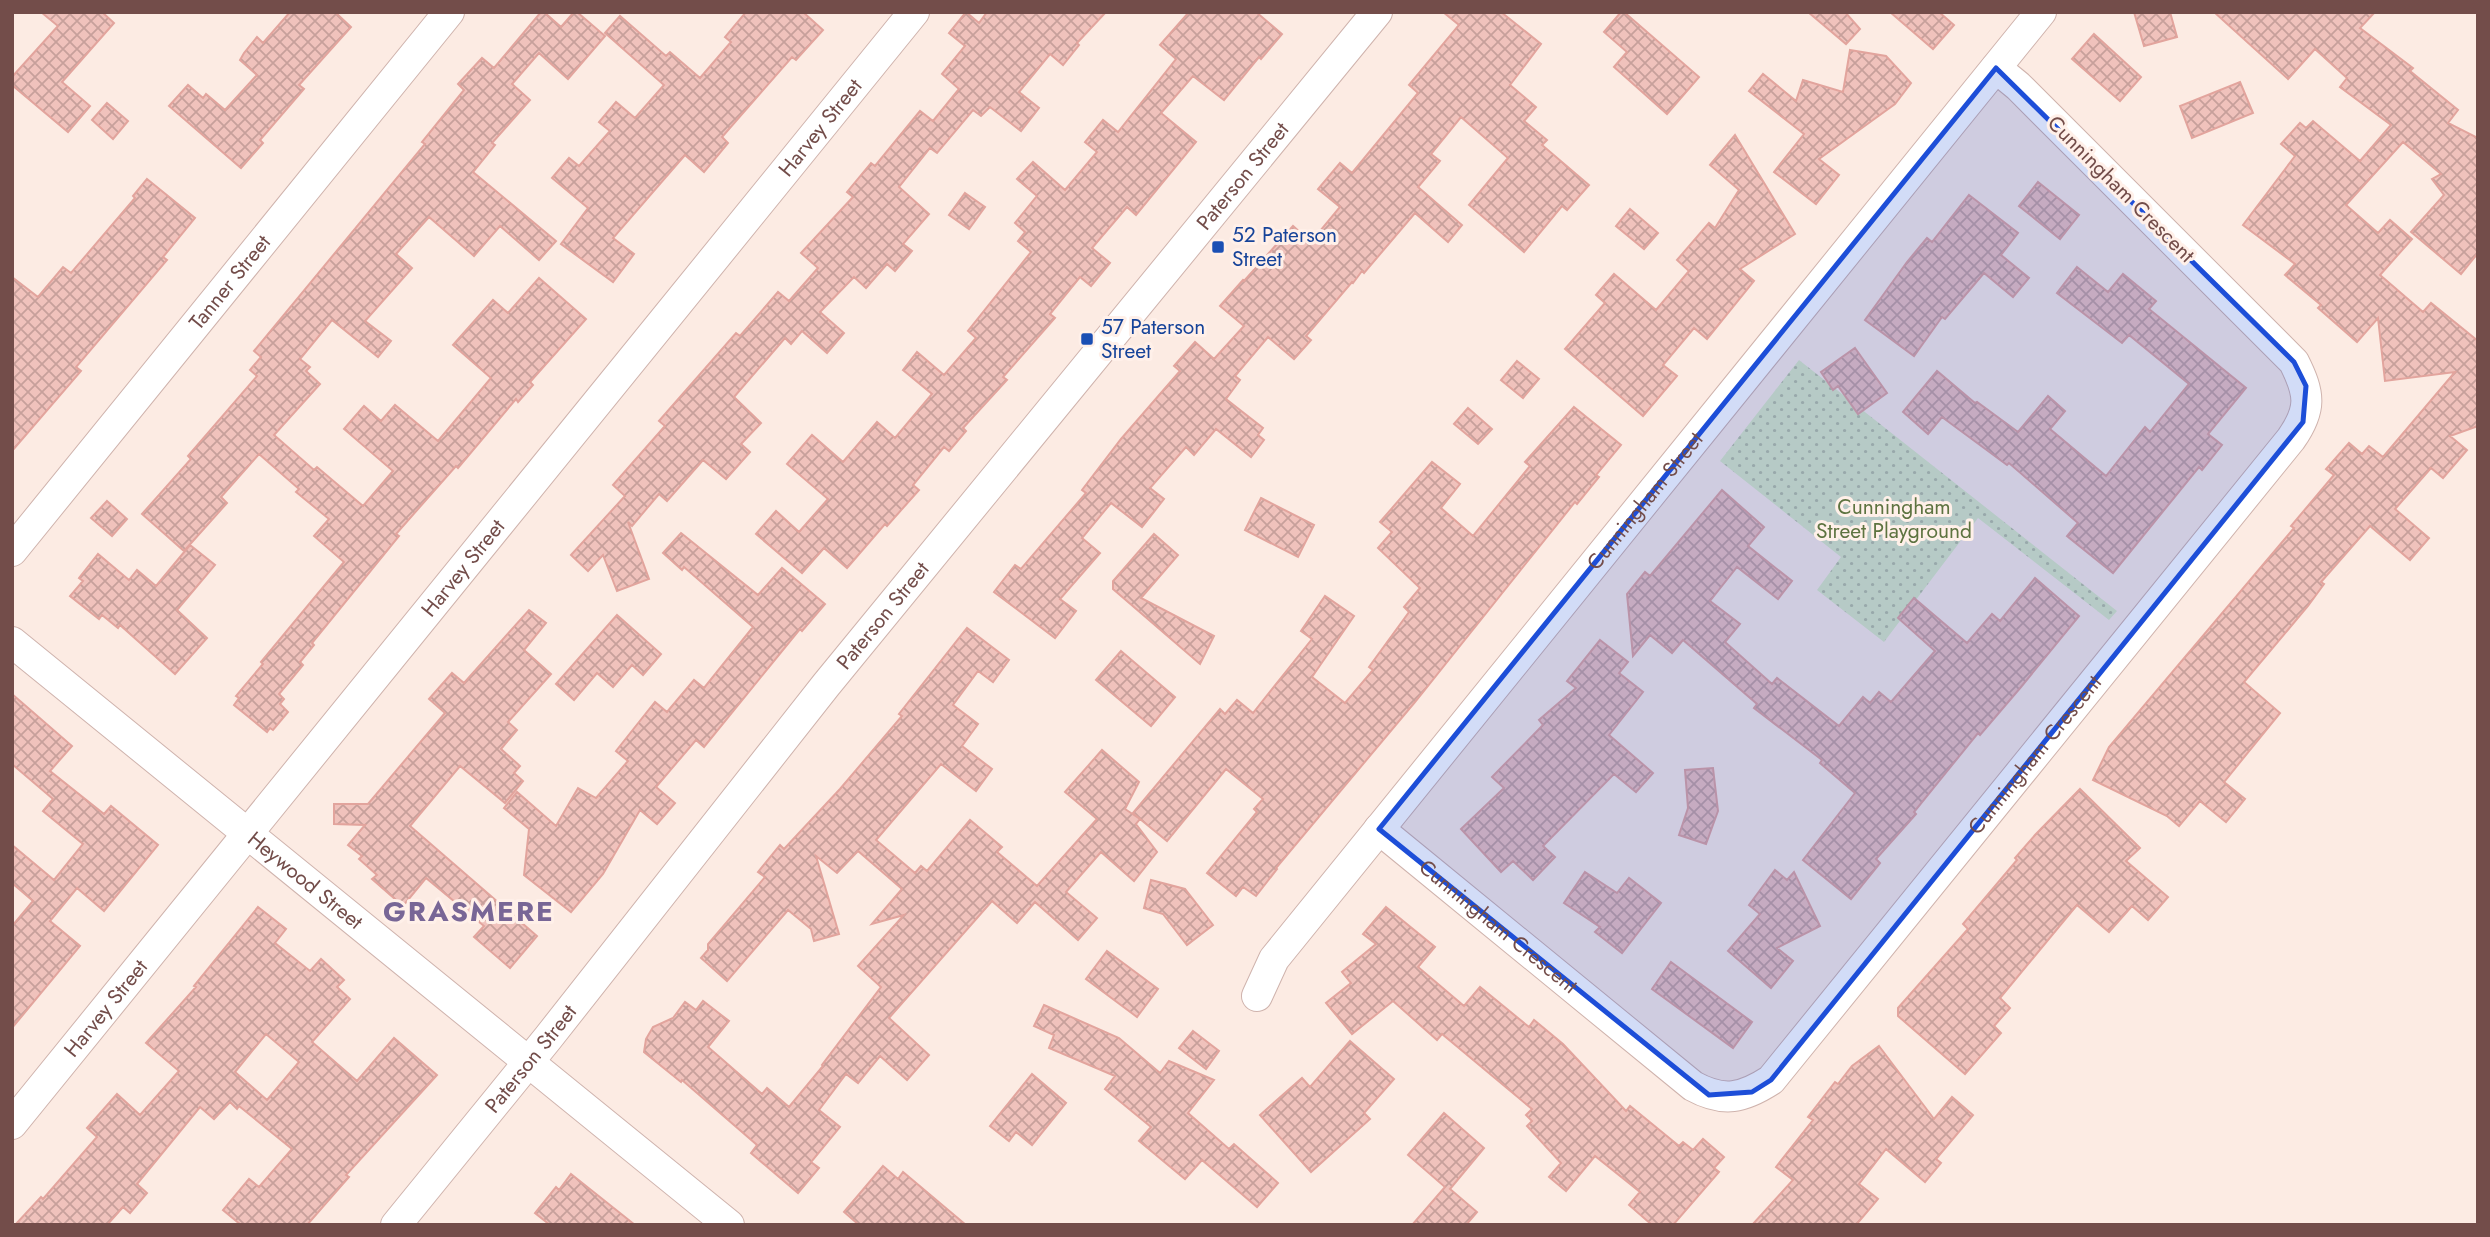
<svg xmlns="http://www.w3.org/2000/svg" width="2490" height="1237" font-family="Jost,sans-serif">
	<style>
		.grass { fill: url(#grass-dots) }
		.building { fill: url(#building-cross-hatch); stroke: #e2a49d; stroke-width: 2; fill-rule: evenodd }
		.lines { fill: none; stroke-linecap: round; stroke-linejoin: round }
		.street-casing { stroke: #cfb3ad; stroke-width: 32 }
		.street { stroke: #fff; stroke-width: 30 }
		.marked { fill: #1d4ed8; fill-opacity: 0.2; stroke: #1d4ed8; stroke-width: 5; stroke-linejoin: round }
		.transit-dot { fill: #1a4fb4; stroke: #fff0e9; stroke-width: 2.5 }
		.labels { text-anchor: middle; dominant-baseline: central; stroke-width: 6; stroke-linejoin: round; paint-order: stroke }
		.street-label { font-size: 21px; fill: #734d4a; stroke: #fff0e9 }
		.transit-label { font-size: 21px; fill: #164399; stroke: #fff0e9; text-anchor: start }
		.park-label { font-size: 21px; fill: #5d7340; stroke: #fff0e9 }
		.district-label { font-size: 28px; font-weight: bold; letter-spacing: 2px; fill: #786696; stroke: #fff0e9 }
	</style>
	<defs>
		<pattern id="grass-dots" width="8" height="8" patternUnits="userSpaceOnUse" patternTransform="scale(1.75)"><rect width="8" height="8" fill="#dce9c2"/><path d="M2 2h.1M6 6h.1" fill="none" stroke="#b7bfa0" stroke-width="1.8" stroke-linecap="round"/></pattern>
		<pattern id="building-cross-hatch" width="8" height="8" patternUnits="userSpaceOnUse" patternTransform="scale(1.75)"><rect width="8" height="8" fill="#f0c2bc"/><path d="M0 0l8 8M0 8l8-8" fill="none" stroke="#c7a09b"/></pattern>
	</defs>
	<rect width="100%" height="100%" fill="#fcebe3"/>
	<path class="grass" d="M1799,360l318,251 -8,9 -131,-102 -94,124 -67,-52 24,-33 -121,-96z"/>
	<path class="building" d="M41,12h61l12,11 -52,59 28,24 -22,26 -56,-47v-8l46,-51z
		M290,12h45l16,15 -52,58 5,4 -44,51 3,3 -22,25 -72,-62 19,-21 15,13 3,-4 19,16 32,-35 -17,-15 4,-7 13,-16 6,6z
		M541,12h3l17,15 13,-15h3l28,24 -37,43 -29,-26 -27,31 18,16 -38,43 3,2 -22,27 83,69 -17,19 -39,-34 -26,30 -45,-39 -33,37 16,14 -47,53 26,20 -13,16 -46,-37 -32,39 10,8 -4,4 14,13 -46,51 40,35 3,-3 46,39 30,-35 -49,-42 20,-23 17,15 14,-16 43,36 53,-63 -38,-33 40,-45 15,13 31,-35 47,41 -56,63 3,3 -15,17 -2,-3 -58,69 -2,-2 -60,68 3,2 -87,107 2,2 -14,17 3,3 -24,29 5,5 -4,5 8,8 -15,18 -3,-2 -3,4 -33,-27 5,-7 -3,-2 27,-32 -2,-2 83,-100 -30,-26 15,-17 -33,-27 3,-3 -40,-35 -38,43 6,6 -43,48 -42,-37 49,-55 -3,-3 69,-80 -7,-6 11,-13 -7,-6 171,-207 -3,-2 42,-52 -6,-6 24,-26 12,10z
		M746,12h57l20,18 -27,30 -4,-3 -70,80 6,6 -24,29 -19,-17 -72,83 21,16 -21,28 -52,-38 27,-36 -36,-30 17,-20 10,8 31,-35 -11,-9 17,-20 19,16 29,-33 -59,-52 15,-17 46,40 4,-4 30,26 31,-36 -6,-5z
		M966,12l13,11 8,-11h119l-29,31 2,2 -16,20 -13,-11 -31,38 20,16 -18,23 -31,-24 -9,9 -8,-6 -36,43 -7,-5 -31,39 30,27 -26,30 9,7 -17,20 -8,-7 -21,24 -12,-11 -34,35 24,21 -17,20 -25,-22 -11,13 -6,-6 -51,59 27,26 -20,21 9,8 -24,27 -23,-19 -36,41 -8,-7 -27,32 -4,-4 21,57 -32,12 -14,-36 -15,16 -17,-16 54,-59 -12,-11 52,-59 -6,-5 77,-88 4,3 38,-44 11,9 29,-33 -17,-15 52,-56 -6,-5 24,-29 4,3 45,-55 13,10 26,-32 -17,-15 23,-28 -16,-13z
		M1189,12h67l26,22 -21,25 -2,-2 -35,43 -31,-24 -32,37 35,29 -60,73 -9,-8 -35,41 18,15 -19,23 -11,-9 -30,37 5,4 -52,59 4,3 -44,48 3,3 -17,20 -5,-4 -31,38 6,5 -32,36 -2,-2 -38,44 -23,-20 -22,25 -46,-39 20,-23 23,21 29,-33 -41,-35 25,-29 31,27 34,-40 18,16 37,-44 -29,-24 14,-18 27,23 32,-37 -8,-7 63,-79 -13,-11 7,-9 -10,-9 22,-27 -20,-17 16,-17 32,28 32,-38 -12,-10 18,-22 15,12 58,-73 -16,-14z
		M1443,12h58l40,32 -31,41 26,22 -12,14 23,19 -5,5 47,40 -22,25 -5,-4 -38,46 -55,-47 39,-47 -47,-41 -30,37 9,7 -22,26 44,38 -14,17 -33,-29 -51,60 -2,-2 -9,12 -1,-1 -46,54 5,4 -17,19 -26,-22 -33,39 5,4 -14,19 37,29 -5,7 6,5 -13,17 -35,-28 -22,26 -8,-8 -36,41 14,11 -22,28 -31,-24 -29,35 18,15 -40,46 16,12 -21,27 -61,-46 21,-27 6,4 65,-76 -4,-3 39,-51 59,-68 -6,-5 21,-24 19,17 30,-33 -24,-20 23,-26 1,1 49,-55 18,16 29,-35 -22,-18 22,-26 12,10 66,-80 -9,-8 50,-60z
		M1621,12h3l75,65 -32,37 -53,-47 13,-15 -23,-20z
		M1808,12h37l15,17 -14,15z
		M1890,12h49l15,13 -21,24z
		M2134,12h36l7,25 -33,9z
		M2214,12h161l-15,16 53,40 -3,3 48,39 -10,13 30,15v115l-17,21 -50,-42 33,-37 -12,-16 9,-5 -38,-32 -57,63 32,28 12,-13 22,19 -32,36 43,37 8,-9 47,38v85l-28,10 17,14 -24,28 -12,-10 -36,41 34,29 -19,22 -40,-34 -49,56 3,2 -16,22 -64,76 36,31 -56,69 21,17 -19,23 -26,-21 -21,25 -12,-10 -74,-36 16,-33 185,-219 -3,-2 43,-51 -8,-6 23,-26 13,11 7,-8 14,11 72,-85 -70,9 -7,-63 -21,24 -39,-34 3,-3 -36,-30 10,-11 -52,-39 52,-69 -14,-12 19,-21 6,5 7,-7 47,40 31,-36 -51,-38 7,-9 -32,-29 -27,30z
		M2094,34l47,43 -21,24 -48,-42z
		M1850,50l36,6 25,27 -16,21 -76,55 20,16 -23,29 -42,-32 30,-38 -55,-43 14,-17 33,27 7,-21 40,12z
		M2240,82l13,31 -61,25 -12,-32z
		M107,103l21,18 -15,18 -21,-19z
		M1735,135l60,99 -55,35 14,12 -47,58 -13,-11 -31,37 14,11 -34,40 -78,-67 40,-46 -9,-8 18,-21 42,36 33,-39 -12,-11 32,-37 6,5 24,-38 -29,-25z
		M147,179l48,39 -32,39 4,3 -91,107 5,4 -69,80v-174l26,20 25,-30 8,6 64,-75 -2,-2z
		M2038,182l41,33 -19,24 -41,-33z
		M965,193l20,14 -16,22 -20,-14z
		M1969,195l49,38 -17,22 28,23 -16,19 -29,-24 -39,46 -3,-2 -28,39 -49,-36 42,-58 20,-24 5,4z
		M1630,209l28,24 -14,16 -28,-23z
		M2077,267l31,25 15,-18 33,27 -7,8 97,79 -38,46 14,11 -20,25 -3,-3 -86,106 -46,-37 11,-13 -69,-60 -2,2 -65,-48 -14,17 -25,-22 34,-41 38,32 2,-1 41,30 30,-36 17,15 -15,18 56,47 39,-49 5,5 39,-48 -60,-49 -7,8 -65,-50z
		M1855,348l32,45 -29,21 -20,-28 -5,4 -12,-18z
		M1517,361l22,18 -16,19 -22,-18z
		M1574,407l47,38 -25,30 3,2 -22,27 -2,-2 -160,200 -139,166 1,1 -21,27 -13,-9 -7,9 -29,-23 50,-61 -3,-3 9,-10 -37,-30 -59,72 -27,-22 -4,5 21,28 -23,29 -33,-29 -35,40 31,26 -19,22 -43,-38 -18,21 -25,-22 -103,117 40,37 -22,25 -27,-24 -22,27 -12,-9 -27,36 21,17 -29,35 8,6 -21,25 -47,-40 6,-8 -75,-65 -1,2 -37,-30 2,-13 7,-12 20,-9 12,-16 11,8 7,-9 26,20 -21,26 54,47 5,-6 22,19 34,-41 -1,-1 59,-78 -23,-21 46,-51 -32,9 30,-35 -44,-38 -21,22 -21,-17 23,78 -25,7 -3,-12 -23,-19 -61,71 -26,-23 7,-8v-6l57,-67 -7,-5 22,-27 4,4 56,-60 62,-73 -3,-2 68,-86 42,32 -16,22 -15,-11 -25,34 25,19 -16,22 30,23 -16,22 -35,-27 -65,76 39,33 6,-7 6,5 43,-51 32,27 -5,5 40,34 60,-67 -32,-27 37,-42 37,32 -14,27 15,10 -7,-6 87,-104 5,5 12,-14 16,13 59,-74 -11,-8 24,-35 29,20 -42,61 33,26 28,-33 -4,-3 40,-55 -5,-5 16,-19 -42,-40 14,-16 -12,-10 52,-60 28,22 -19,24 32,28 57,-70 -5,-4z
		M1468,408l24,21 -14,15 -24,-20z
		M1722,490l42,37 -16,19 44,35 -14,18 -41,-32 -27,34 30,23 -15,18 47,42 5,-6 62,48 24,-29 7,6 9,-11 12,10 44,-51 -37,-33 16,-20 53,45 25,-29 8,7 35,-43 44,38 -58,71 -41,48 -2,-2 -64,79 2,2 -40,45 4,4 -29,36 -48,-39 52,-67 -35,-30 2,-3 -68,-52 3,-4 -74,-64 -11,13 -22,-18 -17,21 -6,-62 18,-22 5,4z
		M1261,498l53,27 -16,32 -53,-27z
		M107,501l20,18 -15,17 -21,-18z
		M681,533l77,62 24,-27 43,36 -23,27 -2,-2 -96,118 -8,-7 -40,47 19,16 -18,21 -17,-14 -37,64 -32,38 -47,-37 5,-46 -25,-21 13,-16 39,34 22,-38 18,10 32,-37 -12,-10 39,-49 12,10 27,-32 10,8 49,-61 -69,-60 -2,3 -19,-17z
		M1154,534l24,21 -37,43 73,38 -14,28 -87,-75v-8z
		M190,545l25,20 -38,45 30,28 -32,36 -55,-49 -2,3 -16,-13 -3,4 -29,-23 13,-15 -4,-3 19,-24 31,26 8,-10 19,16z
		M529,610l17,13 -22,27 27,24 -43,48 9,8 -16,19 19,17 -6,7 9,8 -18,22 -45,-37 -50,60 127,110 -27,32 -36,-31 10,-11 -58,-48 -23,28 -31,-27 5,-4 -18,-16 3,-3 -14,-11 17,-20 -31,-1v-20h34l77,-91 -16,-14 23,-26 12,10z
		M617,615l44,39 -18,21 -11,-10 -19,22 -16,-14 -23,27 -18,-16z
		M1600,640l28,22 -9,11 24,19 -34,43 44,38 -17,19 -22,-18 -71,72 12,11 -22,23 -20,-19 -12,11 -40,-43 43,-41 -12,-11 51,-52 -4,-5 37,-32 -9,-7z
		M1121,651l54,46 -24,29 -55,-46z
		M12,694l60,52 -22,25 54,43 7,-8 47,39 -54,66 -27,-23 -27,33 30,25 -68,82v-102l21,-25 -21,-18v-38l42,35 29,-36 -40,-33 10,-12 -41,-35z
		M1713,768l5,43 -12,33 -27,-9 9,-27 -3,-38z
		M2080,789l60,59 -14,13 42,36 -20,23 -16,-14 -23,26 -32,-27 -77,93 10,10 -16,18 7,7 -36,41 -67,-58v-8l70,-79 -5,-5 54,-64 -2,-2 20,-23z
		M1775,870l12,10 7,-8 26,54 -43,22 16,13 -22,27 -43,-37 32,-37 -11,-9z
		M1585,872l32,21 12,-15 32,25 -39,50 -27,-21 5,-5 -36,-24z
		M1151,880l34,9 28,36 -26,20 -24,-31 -19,-6z
		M258,907l28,22 -11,14 35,28 11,-12 23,21 -7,7 13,12 -38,43 45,39 37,-43 43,37 -91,100 3,2 -42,48h-66l-18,-15 26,-31 10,8 33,-38 -53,-43 -2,3 -7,-7 -16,17 -14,-12 -63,77 10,9 -17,20 -7,-6 -16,18h-92l26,-28 2,2 54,-62 -10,-9 30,-34 23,21 39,-44 -33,-28 50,-56 -2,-1zM266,1034l33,28 -32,38 -32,-28z
		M1386,907l49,40 -17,20 46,39 16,-19 49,40 5,-7 29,24 63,67 4,-5 49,40 4,-4 10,8 10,-11 21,18 -10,11 5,4 -46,53h-21l-23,-20 11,-13 -45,-36 -29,35 -17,-14 12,-14 -34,-37 5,-5 -6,-6 6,-6 -90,-75 -5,6 -44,-39 -41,33 -26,-31 25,-20 -9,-11 34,-28 -13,-10z
		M1107,951l51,38 -21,28 -51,-38z
		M1671,962l81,60 -19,26 -81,-59z
		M1044,1005l75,33 41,35 9,-12 45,19 -26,33 41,36 5,-5 44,39 -21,24 -55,-47 -17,19 -46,-38 12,-14 -46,-38 10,-13 -66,-28 5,-13 -20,-9z
		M1193,1031l26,20 -13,18 -27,-21z
		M1350,1041l44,38 -30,34 6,6 -59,53 -51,-57 42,-37 8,9z
		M1879,1046l55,73 18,-22 21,18 -37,44 5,4 -16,19 -39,-33 -27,35 19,15 -22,26h-104l41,-45 -17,-13 37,-47 -5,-3 27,-35 3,2 14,-18z
		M1032,1074l34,29 -34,42 -16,-13 -7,9 -19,-15z
		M1444,1113l40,35 -34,41 27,23 -11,13h-54l33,-38 -37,-32z
		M883,1166l15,13 5,-7 63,53h-107l-15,-13z
		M571,1174l64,51h-85l-15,-12 21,-26 3,3z"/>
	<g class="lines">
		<defs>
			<g id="street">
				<path id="s1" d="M12,551l437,-539"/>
				<path id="s2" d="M12,642l717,583"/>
				<path id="s3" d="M1379,829l314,257c31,17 50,12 78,-6l520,-641c21,-30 19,-45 3,-77l-276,-276 -22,-18"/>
				<path id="s4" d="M1257,996l17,-37 767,-947"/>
				<path id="s5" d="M12,1124l902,-1112"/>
				<path id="s6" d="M396,1225l152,-187 278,-353 551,-673"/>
			</g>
		</defs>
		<use href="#street" class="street-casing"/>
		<use href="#street" class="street"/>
	</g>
	<path class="marked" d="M1996,68l298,294 12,24 -3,36 -532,658 -19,12 -43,3 -330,-266z"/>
	<g class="transit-dot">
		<rect x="1211" y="240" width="14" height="14" rx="3.5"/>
		<rect x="1080" y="332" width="14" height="14" rx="3.5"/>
	</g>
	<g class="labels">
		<g class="street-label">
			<text stroke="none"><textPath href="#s5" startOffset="1283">Harvey Street</textPath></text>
			<text stroke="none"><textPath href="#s6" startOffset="1348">Paterson Street</textPath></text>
			<text transform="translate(2121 189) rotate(45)">Cunningham Crescent</text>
			<text stroke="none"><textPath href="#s1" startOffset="346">Tanner Street</textPath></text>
			<text stroke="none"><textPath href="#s4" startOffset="630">Cunningham Street</textPath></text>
			<text stroke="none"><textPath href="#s5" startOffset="716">Harvey Street</textPath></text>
			<text stroke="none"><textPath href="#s6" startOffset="780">Paterson Street</textPath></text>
			<text stroke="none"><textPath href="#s3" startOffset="908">Cunningham Crescent</textPath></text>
			<text stroke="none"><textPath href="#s2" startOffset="378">Heywood Street</textPath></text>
			<text stroke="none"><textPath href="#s3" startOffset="154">Cunningham Crescent</textPath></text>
			<text stroke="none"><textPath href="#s5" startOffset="149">Harvey Street</textPath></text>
			<text stroke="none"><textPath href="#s6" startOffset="214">Paterson Street</textPath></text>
		</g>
		<g class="transit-label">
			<text x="1232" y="235">52 Paterson<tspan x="1232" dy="24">Street</tspan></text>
			<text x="1101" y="327">57 Paterson<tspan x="1101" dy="24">Street</tspan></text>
		</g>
		<g class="park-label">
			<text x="1894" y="507">Cunningham<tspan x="1894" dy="24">Street Playground</tspan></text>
		</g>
		<g class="district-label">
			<text x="469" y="911">GRASMERE</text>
		</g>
	</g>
	<rect width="2490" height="1237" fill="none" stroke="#734d4a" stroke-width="28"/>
</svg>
